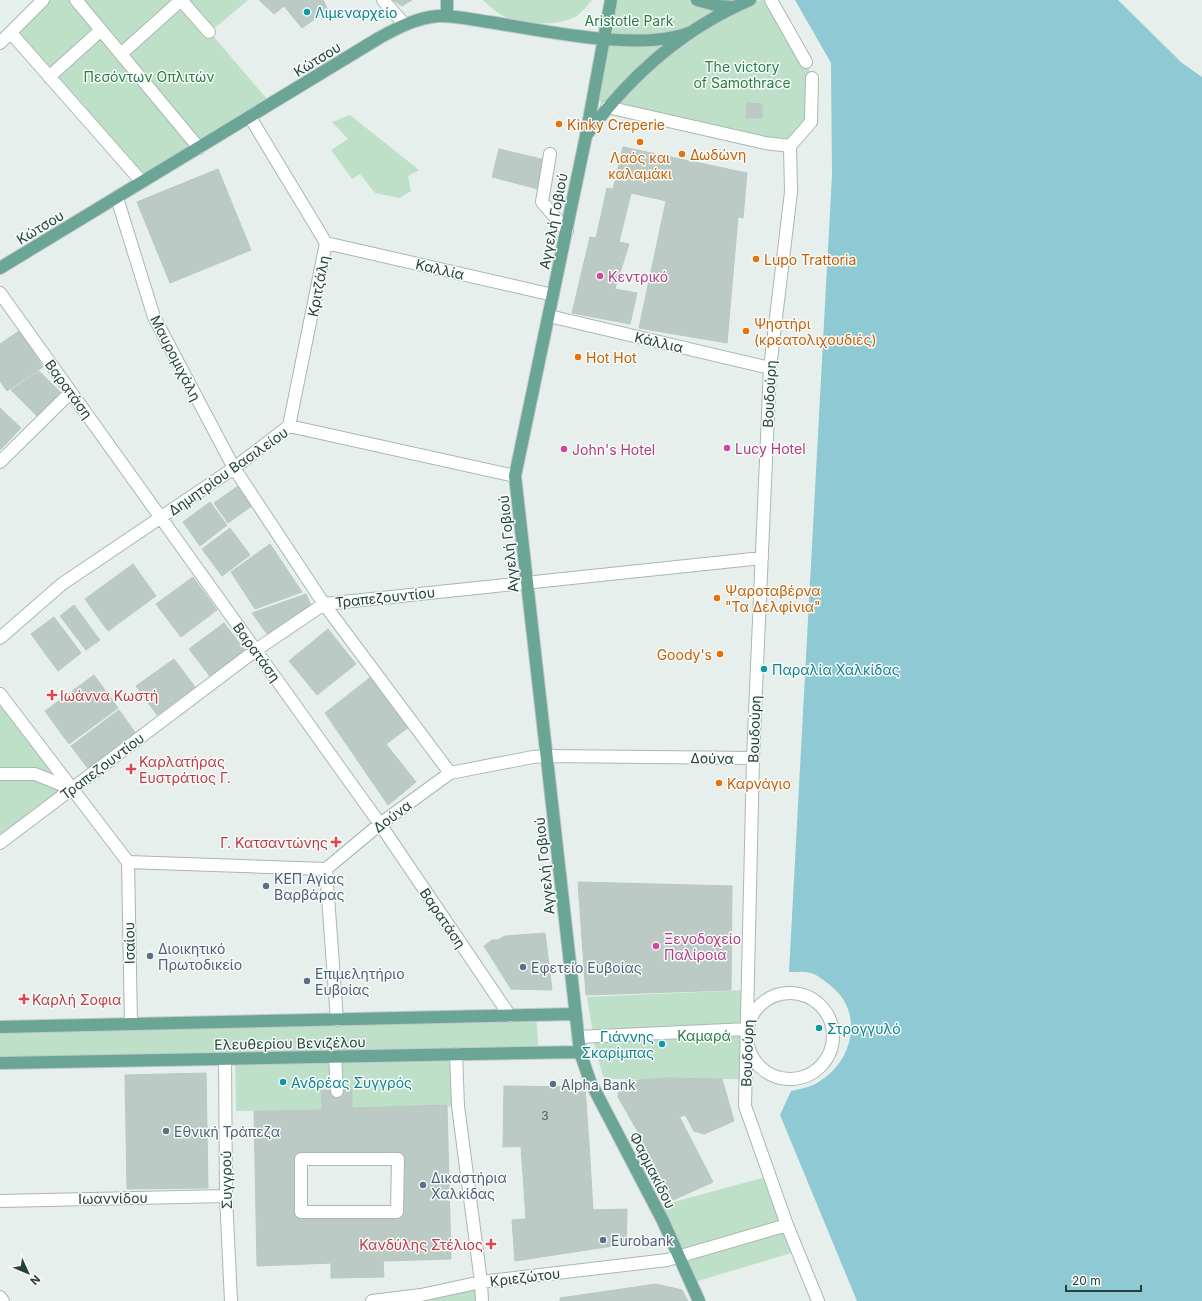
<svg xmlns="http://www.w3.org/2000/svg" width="1202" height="1301" font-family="Inter,sans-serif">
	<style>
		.green { fill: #bfe0c8 }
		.water { fill: #8ec9d4 }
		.building { fill: #bbcac4; stroke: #b8c9c2; fill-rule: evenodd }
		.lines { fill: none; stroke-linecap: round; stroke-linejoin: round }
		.minor-casing { stroke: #a8b8b2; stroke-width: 14 }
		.major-casing { stroke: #c2cac8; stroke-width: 14 }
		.minor { stroke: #fff; stroke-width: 12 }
		.major { stroke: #6aa596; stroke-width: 12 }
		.culture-dot { fill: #0f9aa8; stroke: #f7fbf9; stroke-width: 1.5 }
		.food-dot { fill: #e8710a; stroke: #f7fbf9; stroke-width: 1.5 }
		.hotel-dot { fill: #d1479c; stroke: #f7fbf9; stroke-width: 1.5 }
		.health-dot { fill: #e0444e; stroke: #f7fbf9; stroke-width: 1.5 }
		.service-dot { fill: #5c6f8a; stroke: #f7fbf9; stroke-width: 1.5 }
		.labels { text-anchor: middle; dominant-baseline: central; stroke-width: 3; stroke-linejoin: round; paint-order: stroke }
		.number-label { font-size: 12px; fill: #4a645c }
		.culture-label { font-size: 14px; fill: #0d838f; stroke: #f7fbf9; text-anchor: start }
		.park-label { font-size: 14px; fill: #2d7a4b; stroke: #f7fbf9 }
		.street-label { font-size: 14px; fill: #24423a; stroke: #f7fbf9 }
		.food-label { font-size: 14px; fill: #c56008; stroke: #f7fbf9; text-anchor: start }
		.hotel-label { font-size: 14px; fill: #b23c85; stroke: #f7fbf9; text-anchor: start }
		.health-label { font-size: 14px; fill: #be3a42; stroke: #f7fbf9; text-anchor: start }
		.service-label { font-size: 14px; fill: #4e5e75; stroke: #f7fbf9; text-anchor: start }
	</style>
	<rect width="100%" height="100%" fill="#e6efeb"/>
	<path class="green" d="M43,0h205l-38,32 62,73 -130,77 -131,-149z
		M483,0h109c-4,5 -10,12 -15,16 -20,11 -48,8 -69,2 -10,-4 -18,-11 -25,-18z
		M611,0h86l9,3 65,-3 35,62 6,16 -1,44 -21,24 -183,-39 -13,-11z
		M350,115l69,55 -11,6 3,15 -11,7 -25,-5 -15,-19 -8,5 -21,-29 17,-11 -16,-17z
		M0,694l71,94 -71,55z
		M748,990l-2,89h-142l-8,-26 -9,-56z
		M536,1015l3,38 -82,2 1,51 -106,2 -31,-17 1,19 -86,1 -1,-52 -235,4v-36z
		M770,1176l28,75 -107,32 -36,-76z
		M481,1282l1,19h-110z"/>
	<path class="water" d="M795,0h323l64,63 20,14v1224h-345l-77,-186 11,-24c9,-2 19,-4 26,-8 36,-20 48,-70 14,-97 -6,-5 -13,-11 -20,-13 -6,-2 -15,-1 -22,-1l43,-797 -1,-112z"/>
	<path class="building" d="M259,0h64l5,10 -26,18 -18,-22 -10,8z
		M393,0h19l-10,6z
		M747,103l15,1v14h-16z
		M623,147l124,26 -4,45 -130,-29z
		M499,149l55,13 -8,29 -54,-14z
		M218,169l33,81 -81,33 -33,-81z
		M607,188l24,5 -12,49 -23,-4z
		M666,201l72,16 -11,126 -88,-15z
		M590,237l39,7 -14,45 22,4 -7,31 -58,-11z
		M19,331l24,36 -36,24 -7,-10v-37z
		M39,371l22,22 -24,23 -26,-26z
		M0,408l21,20 -21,22z
		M238,486l15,19 -25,18 -14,-20z
		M210,502l17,23 -27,21 -17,-24z
		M230,528l20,27 -28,21 -20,-27z
		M270,544l32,48 -47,17 -24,-37z
		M133,564l23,32 -48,35 -23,-32z
		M193,577l24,33 -36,27 -25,-33z
		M306,594l6,14 -42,30 -18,-25z
		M74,605l26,35 -14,10 -26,-34z
		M54,617l27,36 -23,18 -27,-37z
		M224,623l23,30 -35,26 -23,-30z
		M328,629l28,35 -39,31 -28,-34z
		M174,659l21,28 -38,28 -21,-29z
		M94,675l24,33 -49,36 -24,-33z
		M372,676l37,51 -23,17 30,38 -28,23 -63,-92z
		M119,710l18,25 -48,35 -18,-24z
		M578,882l154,4 -1,104 -145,5z
		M545,933l7,57 -41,-1 -27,-43 8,-6h6l7,-4z
		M206,1073l2,115 -81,1 -2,-114z
		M665,1078l57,1 12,42 -30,13 -10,-3z
		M665,1078l20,37 -47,17 -20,-35 1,-12 5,-4z
		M504,1086l81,1 4,57 -86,3z
		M352,1090v18l95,-3 4,154 -68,2 1,16 -53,1v-15l-74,3 -3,-155 68,-1 -1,-19zM301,1159h97l-1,53h-96z
		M680,1118l33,64 -40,18 -35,-68z
		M589,1144l4,66 34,-1 -1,35 -111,17 -3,-41 14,-1 -5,-73z
		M656,1284l26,6 6,11h-128v-3z"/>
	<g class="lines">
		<defs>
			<path id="minor" d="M76,0l123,148
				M181,0l28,32
				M383,0l22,25
				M771,0l35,62
				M11,33l131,149
				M0,43l43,-43
				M121,54l60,-54
				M49,77l52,-47
				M607,107l158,36 25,3 1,46 -21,176 -17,390 -8,348 42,119 31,76
				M250,117l76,126 -37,183
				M790,146l21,-24 1,-44
				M550,154l-8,48 25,29
				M117,198l37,119 80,151 90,136 126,169
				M326,243l227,52
				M0,293l380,531 130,192
				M549,316l221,52
				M0,462l71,-70
				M0,638l62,-54 172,-116 55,-42 226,50
				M0,694l128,168 198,7 54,-45 70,-51 83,-16 14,-1 206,2
				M0,774h35l35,14
				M0,843l256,-193 68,-46 438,-46
				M128,862l3,162
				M326,869l11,151
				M747 1036a43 43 0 1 1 86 0a43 43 0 1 1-86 0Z
				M578,1037l170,-8
				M456,1054l2,52 23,176 1,19
				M335,1057l2,34
				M225,1059l1,137 5,105
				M301,1159h97l-1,53h-96z
				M0,1201l226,-5
				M0,1297l3,4
				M372,1301l49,-6 60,-13 186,-22 120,-35"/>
			<path id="major" d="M611,0l-25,136 -71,340 65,576 10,29 73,140 36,80
				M697,0l22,6 14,1
				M447,16v-16
				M588,133c42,-57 96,-105 162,-133
				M0,268l379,-230c18,-10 37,-20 59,-22 17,-1 35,4 51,6 53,8 150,30 199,11
				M0,1027l576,-13
				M0,1063l580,-11"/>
		</defs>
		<use href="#minor" class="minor-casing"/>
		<use href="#major" class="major-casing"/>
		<use href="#minor" class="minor"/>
		<use href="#major" class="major"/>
	</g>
	<g class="culture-dot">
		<circle cx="307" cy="12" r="4"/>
		<circle cx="764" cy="669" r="4"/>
		<circle cx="819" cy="1028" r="4"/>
		<circle cx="662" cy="1044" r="4"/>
		<circle cx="283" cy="1082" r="4"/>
	</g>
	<g class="food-dot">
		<circle cx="559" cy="124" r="4"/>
		<circle cx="640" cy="142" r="4"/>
		<circle cx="682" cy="154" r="4"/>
		<circle cx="756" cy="259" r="4"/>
		<circle cx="746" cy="331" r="4"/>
		<circle cx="578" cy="357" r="4"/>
		<circle cx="717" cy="598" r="4"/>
		<circle cx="720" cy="654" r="4"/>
		<circle cx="719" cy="783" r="4"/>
	</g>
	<g class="hotel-dot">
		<circle cx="600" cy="276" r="4"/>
		<circle cx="727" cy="448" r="4"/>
		<circle cx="564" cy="449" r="4"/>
		<circle cx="656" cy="946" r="4"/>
	</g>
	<g class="health-dot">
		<path d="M50 689h4v4h4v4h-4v4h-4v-4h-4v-4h4z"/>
		<path d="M129 763h4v4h4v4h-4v4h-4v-4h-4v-4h4z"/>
		<path d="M334 836h4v4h4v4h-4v4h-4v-4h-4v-4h4z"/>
		<path d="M22 993h4v4h4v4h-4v4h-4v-4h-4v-4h4z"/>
		<path d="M489 1238h4v4h4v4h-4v4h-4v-4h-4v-4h4z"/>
	</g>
	<g class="service-dot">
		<circle cx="266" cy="886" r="4"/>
		<circle cx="150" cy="956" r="4"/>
		<circle cx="523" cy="967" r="4"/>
		<circle cx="307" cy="981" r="4"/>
		<circle cx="553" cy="1084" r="4"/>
		<circle cx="166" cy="1131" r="4"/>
		<circle cx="423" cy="1185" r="4"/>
		<circle cx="603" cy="1240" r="4"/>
	</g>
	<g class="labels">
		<g class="number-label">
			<text x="545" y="1115">3</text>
		</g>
		<g class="culture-label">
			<text x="315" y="12">Λιμεναρχείο</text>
			<text x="772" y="669">Παραλία Χαλκίδας</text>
			<text x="827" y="1028">Στρογγυλό</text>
			<text x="654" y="1036" text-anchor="end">Γιάννης<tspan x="654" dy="16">Σκαρίμπας</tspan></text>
			<text x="291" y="1082">Ανδρέας Συγγρός</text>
		</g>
		<g class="park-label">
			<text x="629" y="20">Aristotle Park</text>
			<text x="742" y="66">The victory<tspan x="742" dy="16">of Samothrace</tspan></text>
			<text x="149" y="76">Πεσόντων Οπλιτών</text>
			<text x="704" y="1035">Καμαρά</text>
		</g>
		<g class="street-label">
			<text transform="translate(317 59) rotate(-32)">Κώτσου</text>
			<text transform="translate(553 221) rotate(-79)">Αγγελή Γοβιού</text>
			<text transform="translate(40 227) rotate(-31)">Κώτσου</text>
			<text transform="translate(440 269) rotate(13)">Καλλία</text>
			<text transform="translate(318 286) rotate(-79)">Κριτζάλη</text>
			<text transform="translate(659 342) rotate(13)">Κάλλια</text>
			<text transform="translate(176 358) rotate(63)">Μαυρομιχάλη</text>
			<text transform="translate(69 389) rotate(54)">Βαρατάση</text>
			<text transform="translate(769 394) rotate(-87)">Βουδούρη</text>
			<text transform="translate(228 471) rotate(-35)">Δημητρίου Βασιλείου</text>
			<text transform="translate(508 544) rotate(-96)">Αγγελή Γοβιού</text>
			<text transform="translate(385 597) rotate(-6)">Τραπεζουντίου</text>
			<text transform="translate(257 652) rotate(54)">Βαρατάση</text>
			<text transform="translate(754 729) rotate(-88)">Βουδούρη</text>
			<text transform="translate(712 758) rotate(1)">Δούνα</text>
			<text transform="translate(102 766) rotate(-37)">Τραπεζουντίου</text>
			<text transform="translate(392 816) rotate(-37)">Δούνα</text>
			<text transform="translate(544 866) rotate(-96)">Αγγελή Γοβιού</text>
			<text transform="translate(443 918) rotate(56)">Βαρατάση</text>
			<text transform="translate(129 943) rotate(-91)">Ισαίου</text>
			<text transform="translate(290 1043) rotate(-1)">Ελευθερίου Βενιζέλου</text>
			<text transform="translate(747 1053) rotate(-88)">Βουδούρη</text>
			<text transform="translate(653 1170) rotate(63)">Φαρμακίδου</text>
			<text transform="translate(226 1180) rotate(-91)">Συγγρού</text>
			<text transform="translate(113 1198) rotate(-1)">Ιωαννίδου</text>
			<text transform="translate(525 1277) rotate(-7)">Κριεζώτου</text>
		</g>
		<g class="food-label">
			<text x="567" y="124">Kinky Creperie</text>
			<text x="690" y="154">Δωδώνη</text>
			<text x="640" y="157" text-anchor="middle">Λαός και<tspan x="640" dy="16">καλαμάκι</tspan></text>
			<text x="764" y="259">Lupo Trattoria</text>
			<text x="754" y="323">Ψηστήρι<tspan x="754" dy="16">(κρεατολιχουδιές)</tspan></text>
			<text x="586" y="357">Hot Hot</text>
			<text x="725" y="590">Ψαροταβέρνα<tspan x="725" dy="16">"Τα Δελφίνια"</tspan></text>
			<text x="712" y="654" text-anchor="end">Goody's</text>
			<text x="727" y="783">Καρνάγιο</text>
		</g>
		<g class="hotel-label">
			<text x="608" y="276">Κεντρικό</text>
			<text x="735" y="448">Lucy Hotel</text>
			<text x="572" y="449">John's Hotel</text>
			<text x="664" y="938">Ξενοδοχείο<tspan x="664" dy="16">Παλίροια</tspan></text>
		</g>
		<g class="health-label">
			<text x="60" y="695">Ιωάννα Κωστή</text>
			<text x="139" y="761">Καρλατήρας<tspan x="139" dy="16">Ευστράτιος Γ.</tspan></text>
			<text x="328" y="842" text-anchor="end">Γ. Κατσαντώνης</text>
			<text x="32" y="999">Καρλή Σοφια</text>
			<text x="483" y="1244" text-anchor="end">Κανδύλης Στέλιος</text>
		</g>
		<g class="service-label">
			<text x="274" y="878">ΚΕΠ Αγίας<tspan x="274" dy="16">Βαρβάρας</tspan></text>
			<text x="158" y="948">Διοικητικό<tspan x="158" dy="16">Πρωτοδικείο</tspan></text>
			<text x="531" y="967">Εφετείο Ευβοίας</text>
			<text x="315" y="973">Επιμελητήριο<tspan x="315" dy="16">Ευβοίας</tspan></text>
			<text x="561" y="1084">Alpha Bank</text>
			<text x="174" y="1131">Εθνική Τράπεζα</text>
			<text x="431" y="1177">Δικαστήρια<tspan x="431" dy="16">Χαλκίδας</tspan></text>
			<text x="611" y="1240">Eurobank</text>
		</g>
	</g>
	<g transform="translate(28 1273) rotate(134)" stroke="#f7fbf9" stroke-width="3" paint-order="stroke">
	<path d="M0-3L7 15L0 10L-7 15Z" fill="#24423a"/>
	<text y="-6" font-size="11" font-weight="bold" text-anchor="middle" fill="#24423a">N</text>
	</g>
	<path d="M1066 1285v6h75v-6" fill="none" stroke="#24423a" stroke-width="2"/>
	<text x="1072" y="1285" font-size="12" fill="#24423a" stroke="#f7fbf9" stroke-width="3" paint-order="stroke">20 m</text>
</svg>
